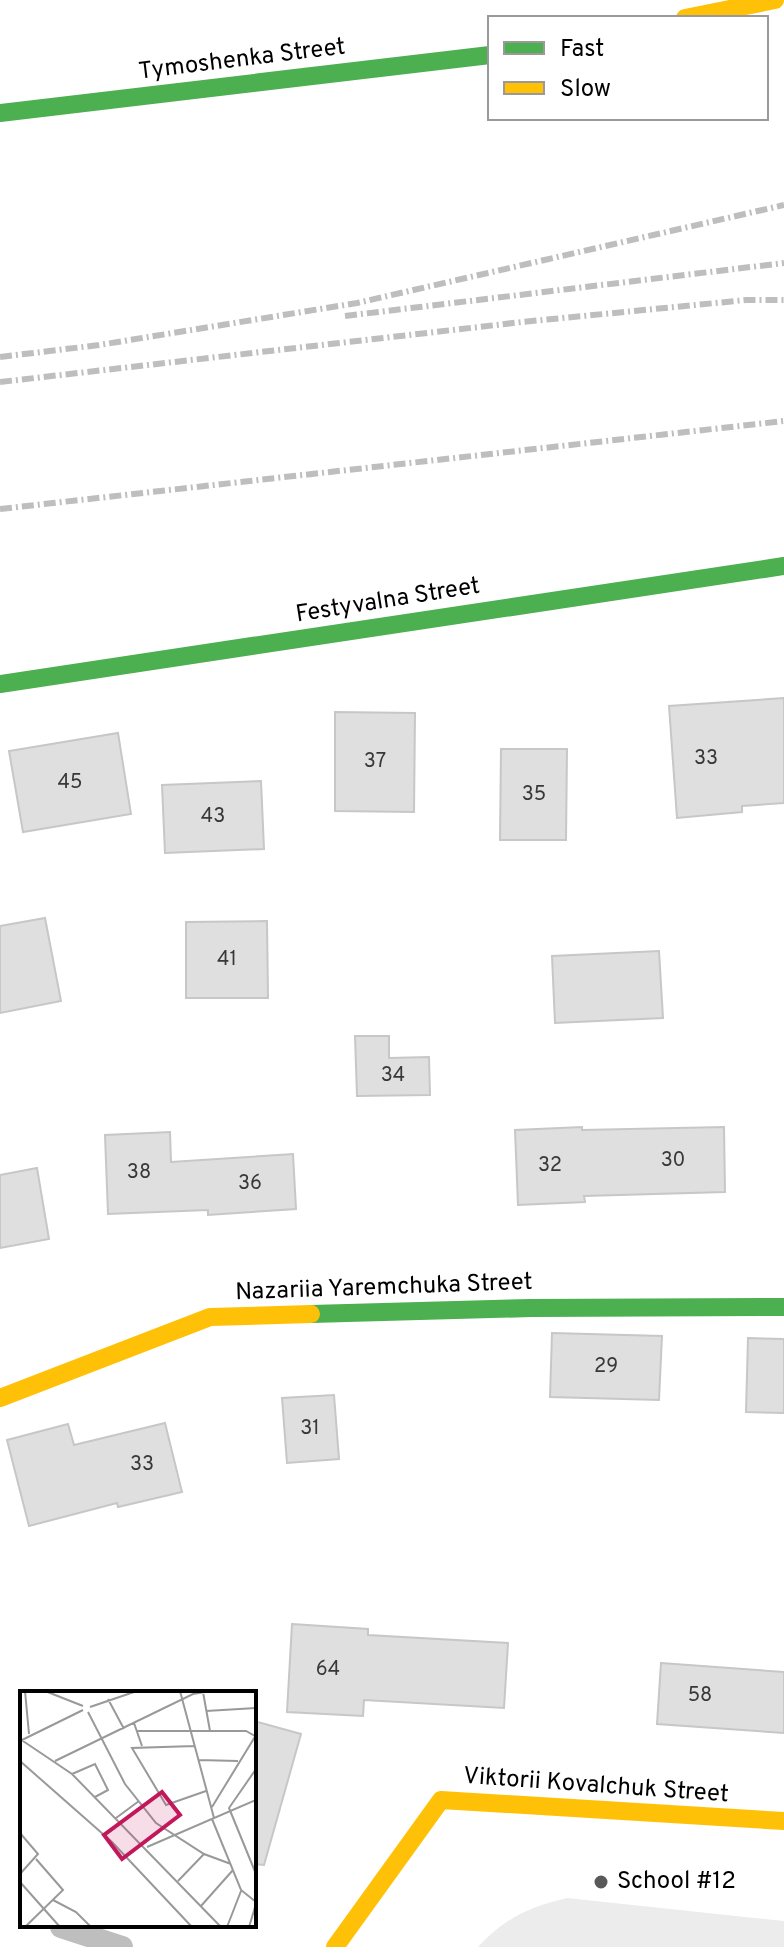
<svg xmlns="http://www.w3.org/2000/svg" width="784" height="1947" font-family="Overpass,sans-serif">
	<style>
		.green { fill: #ececec }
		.building { fill: #dfdfdf; stroke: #c7c7c7; stroke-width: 2 }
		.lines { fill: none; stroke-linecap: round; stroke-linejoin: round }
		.lane { stroke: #bebebe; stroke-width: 22 }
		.fast { stroke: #4caf50; stroke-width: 18 }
		.slow { stroke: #ffc107; stroke-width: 18 }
		.rail { stroke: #bebebe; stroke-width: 6; stroke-dasharray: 12 4 2 4; stroke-linecap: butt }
		.poi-dot { fill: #595959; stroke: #fff; stroke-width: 3 }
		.labels { text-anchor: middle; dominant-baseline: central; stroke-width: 6; stroke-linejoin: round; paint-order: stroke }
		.number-label { font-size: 20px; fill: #383838 }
		.street-label { font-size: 24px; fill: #000; stroke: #fff }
		.poi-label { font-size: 24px; fill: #000; stroke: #fff; text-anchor: start }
		.inset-road { fill: none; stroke: #999; stroke-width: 2 }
		.view { fill: #c2185b; fill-opacity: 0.15; stroke: #c2185b; stroke-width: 4 }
		.inset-edge { fill: none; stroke: #000; stroke-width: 4 }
	</style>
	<rect width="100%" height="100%" fill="#fff"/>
	<path class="green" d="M567,1898l217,23v26h-306c27,-29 51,-40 89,-49z"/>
	<path class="building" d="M784,698v105l-42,3v6l-65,6 -8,-112z
		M335,712l80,1 -1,99 -79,-1z
		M118,733l13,81 -108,18 -14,-81z
		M501,749h66l-1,91h-66z
		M261,781l3,68 -99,4 -3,-68z
		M45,918l16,83 -61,12v-87z
		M267,921l1,77h-82v-76z
		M659,951l4,67 -108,5 -3,-67z
		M355,1036h34v22l40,-1 1,38 -73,1z
		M582,1127v3l142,-3 1,65 -141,4 1,6 -67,3 -3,-75z
		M170,1132l1,30 122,-8 3,55 -88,6v-5l-100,4 -3,-79z
		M37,1168l12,71 -49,9v-73z
		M552,1333l110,3 -3,64 -109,-3z
		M748,1338l36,1v74l-38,-1z
		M334,1395l5,64 -52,4 -5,-65z
		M165,1423l17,69 -64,15 -1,-4 -88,23 -22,-86 61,-16 6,21z
		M292,1624l76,5v6l140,8 -4,65 -140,-8 -1,16 -76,-4z
		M661,1663l123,9v61l-127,-9z
		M254,1721l47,13 -37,131 -10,-1z"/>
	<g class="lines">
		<path class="lane" d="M61,1927l61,20"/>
		<path class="fast" d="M0,113l490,-58
			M0,684l784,-118
			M311,1314l220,-6 253,-1"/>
		<path class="slow" d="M685,18l90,-18
			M0,1398l210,-81 101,-3
			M335,1947l106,-147 343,21"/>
		<path class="rail" d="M345,316l439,-53
			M0,357l99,-12 258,-42 427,-98
			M0,382l522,-60 224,-22h38
			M0,509l784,-88"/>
	</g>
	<circle class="poi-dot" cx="601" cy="1882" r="8"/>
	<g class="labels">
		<g class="number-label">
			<text x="706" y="759">33</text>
			<text x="375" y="762">37</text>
			<text x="70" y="783">45</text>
			<text x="534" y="795">35</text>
			<text x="213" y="817">43</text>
			<text x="227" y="960">41</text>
			<text x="393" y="1076">34</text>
			<text x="673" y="1161">30</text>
			<text x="550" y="1166">32</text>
			<text x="139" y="1173">38</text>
			<text x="250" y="1184">36</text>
			<text x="606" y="1367">29</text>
			<text x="310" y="1429">31</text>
			<text x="142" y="1465">33</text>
			<text x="328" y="1670">64</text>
			<text x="700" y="1696">58</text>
		</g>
		<g class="street-label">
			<text transform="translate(242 60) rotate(-7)">Tymoshenka Street</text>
			<text transform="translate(388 601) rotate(-9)">Festyvalna Street</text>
			<text transform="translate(384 1288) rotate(-2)">Nazariia Yaremchuka Street</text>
			<text transform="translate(596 1786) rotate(4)">Viktorii Kovalchuk Street</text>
		</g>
		<g class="poi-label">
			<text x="617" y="1882">School #12</text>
		</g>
	</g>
	<g transform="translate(20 1691)">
		<rect width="236" height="236" fill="#fff"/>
		<path class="inset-road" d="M5,0l4,43M25,0l38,15M160,0l34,127M183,1l7,39M88,8l16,30M70,16l47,-16M186,20l50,-3M68,21l37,72 31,39 48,31 27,10M114,32l8,23M117,40h109l9,5M0,48l52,35 149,153M2,49l61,-30M175,55l-63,2 34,57 40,-14M178,69l40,1M0,70l92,81 80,85M35,70l138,-67 18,-3M236,78l-27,39 27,66M52,83l23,-10 13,26 -13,7M192,116l44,-72M96,127l23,-17M192,128l29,71 15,12M0,142l18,21 -18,20M127,156l109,-47M158,190l26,-27M0,191l40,45M33,209l23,12 15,15M181,215l32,-36M5,236l38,-37 -27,-31M207,236l14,-36M229,236l7,-23"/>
		<path class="view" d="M142,101l18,23 -58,44 -18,-24z"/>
		<rect width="236" height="236" class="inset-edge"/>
	</g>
	<rect x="488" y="16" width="280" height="104" fill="#ffffff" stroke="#999999" stroke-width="2"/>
	<rect x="504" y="42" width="40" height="12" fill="#4caf50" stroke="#999999" stroke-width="2"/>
	<text x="560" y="56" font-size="24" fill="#000000">Fast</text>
	<rect x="504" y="82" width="40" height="12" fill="#ffc107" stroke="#999999" stroke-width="2"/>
	<text x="560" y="96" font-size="24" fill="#000000">Slow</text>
</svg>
